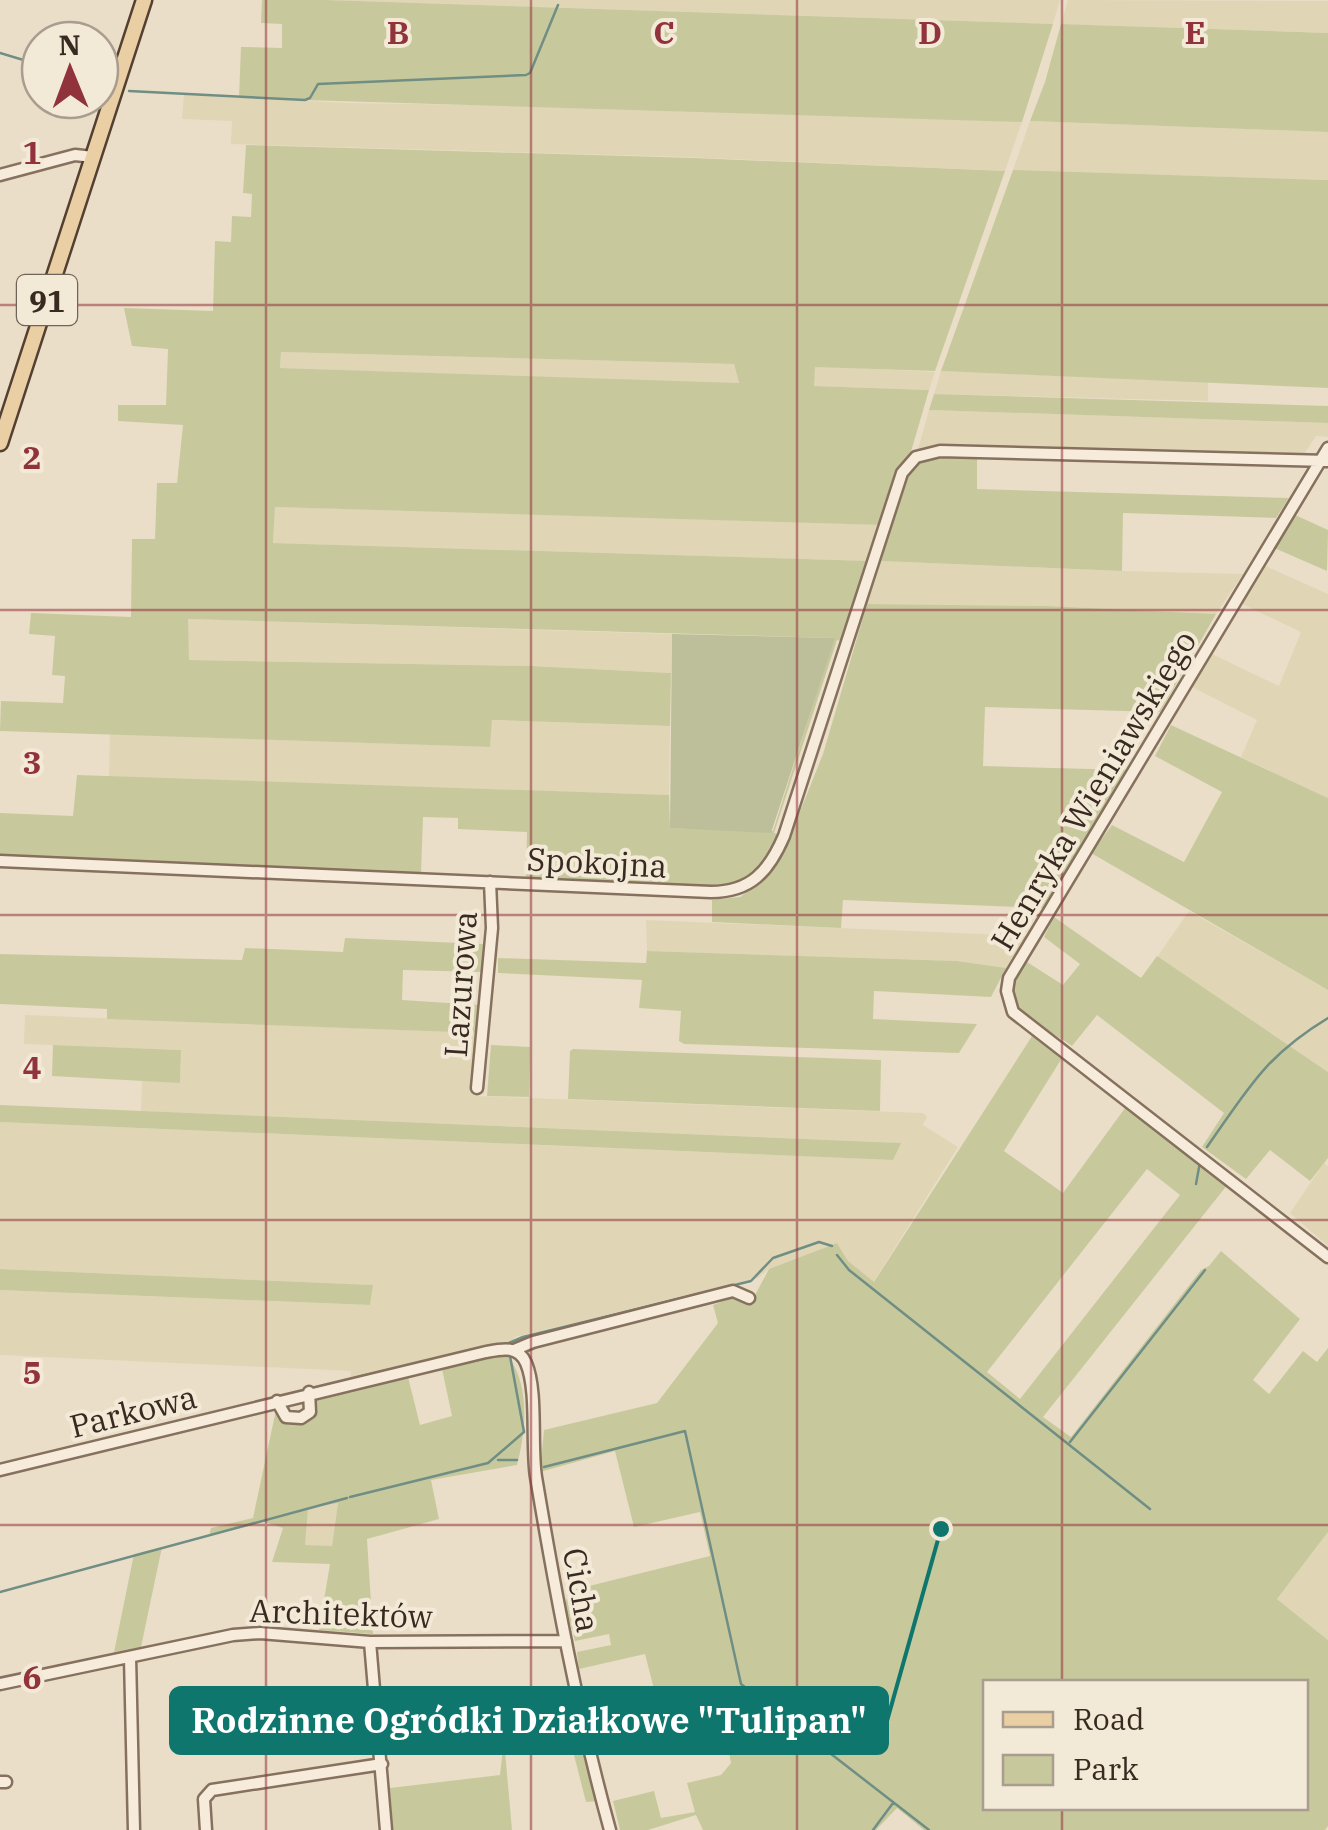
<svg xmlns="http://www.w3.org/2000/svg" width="1328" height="1830" font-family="'IBM Plex Serif',serif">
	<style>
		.farmland { fill: #e0d6b6 }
		.green { fill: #c7c99d; fill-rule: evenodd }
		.cemetery { fill: #bdbf9b }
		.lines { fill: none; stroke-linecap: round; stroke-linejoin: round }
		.stream { stroke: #708e84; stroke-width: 2.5 }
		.minor-casing { stroke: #86715f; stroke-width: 15 }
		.major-casing { stroke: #544032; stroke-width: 19 }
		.minor { stroke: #f7ecdb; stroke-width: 10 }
		.major { stroke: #ebcfa4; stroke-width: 14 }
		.grid { fill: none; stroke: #91333b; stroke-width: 2.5; stroke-opacity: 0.55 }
		.labels { text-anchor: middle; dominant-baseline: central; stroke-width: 8; stroke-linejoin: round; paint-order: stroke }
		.shield { fill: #f3e9d7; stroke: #706358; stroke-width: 2.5 }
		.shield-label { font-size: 30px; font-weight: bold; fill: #382a21 }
		.street-label { font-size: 32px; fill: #382a21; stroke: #f3e9d7 }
		.grid-label { font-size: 32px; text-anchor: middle; font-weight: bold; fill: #91333b; stroke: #f3e9d7; stroke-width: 8; stroke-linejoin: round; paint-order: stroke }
		.leader { fill: none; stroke: #0f766e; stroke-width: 4 }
		.callout-dot { fill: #0f766e; stroke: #f3e9d7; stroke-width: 4 }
		.callout { fill: #0f766e; stroke: #0f766e; stroke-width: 4 }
		.callout-label { font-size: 35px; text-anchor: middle; font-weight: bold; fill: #fff }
	</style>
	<rect width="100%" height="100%" fill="#ebdec8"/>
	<path class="farmland" d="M326,0h734l-7,24z
		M1068,0l260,1v32l-267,-9z
		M184,95l166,8 246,4 426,15 -17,49 -320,-14 -454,-13 1,-23 -50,-2z
		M1030,121l298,11v48l-315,-10z
		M281,352l453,12 5,20 -459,-16z
		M815,366l120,6 -6,18 -116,-4z
		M941,371l267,11v19l-274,-7z
		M929,410l399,13v14l-12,-1 -12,18 -7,3 -376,-6 -3,-2z
		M275,507l550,16 57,2 -11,36 -598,-18z
		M881,561l241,10 121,3 -27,40 -169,-8 -180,-2z
		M1261,564l67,30v204l-87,-41 16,-37 -67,-34 22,-32 67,32 22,-54 -61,-29z
		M188,619l484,15 -1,39 -140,-7 -343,-6z
		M491,720l179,6 -1,69 -560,-18 1,-43 380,13z
		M1189,911l139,79v82l-171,-115z
		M646,920l382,16 -22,32 -49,-7 -310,-10z
		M25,1015l454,18 -5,63 449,17 4,4 -4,8 35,22 -85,136 -25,-22 -11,-18 -68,26 -11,9 -243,59 -4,8 -161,33 1,-7 -351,-16v-65l370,15 2,-20 -372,-16v-147l892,38 8,-17 -759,-32 1,-31 38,3 1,-33 -157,-6z
		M1324,1163l4,3v80l-38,-33z
		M338,1502l-6,45 -28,-2 3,-37z
		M1328,1532v108l-51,-41z"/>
	<path class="green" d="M262,0h64l727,24 -31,98 -783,-24 2,-51 41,1v-24l-21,-1z
		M1061,24l267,9v99l-298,-11 15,-39z
		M246,145l448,13 311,13 -70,200 -120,-4 -1,19 115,4 -21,72 -26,63 -607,-18 -2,36 598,18 -27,81 -7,-2 -63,193 7,2 -27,42 -33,13 -195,-13 1,-45 -69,-3v-11l-35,-1 -2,57 -421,-17v-44l73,3 4,-41 592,20 1,33 103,3 61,-193 -646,-19 1,41 342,6 140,7 -1,53 -178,-6 -2,27 -490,-16 1,-30 62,2 2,-27 -13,-1 3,-39 -26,-2 2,-21 100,4 1,-78h23l2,-56h20l6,-58 -65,-4v-16h48l2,-56 -36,-3 -8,-38 89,3 2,-70 16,1 1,-26 19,1 1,-23 -9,-1zM281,352l453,12 5,19 -459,-15z
		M1013,170l315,10v208l-387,-17z
		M934,394l394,12v17l-399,-13z
		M936,455l41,2v32l312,9 -13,20 -153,-5 -1,58 -241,-10 27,-86 8,-11z
		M1293,514l35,16 -1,41 -55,-24z
		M867,604l180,2 169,8 -56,98 -175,-5 -2,59 146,4 -86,138 -200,-8 -2,28 -129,-6v-22l28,-3 27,-20 16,-23 40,-100z
		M1171,725l157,73v192l-237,-137 21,-28 72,37 38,-70 -67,-36z
		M1054,917l87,61 16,-22 171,116v86l-18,23 -40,-31 -24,29 -44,-32 22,-34 -127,-98 -25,31c-34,-24 -82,-39 -45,-84l36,23 17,-21 -36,-27z
		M345,938l138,6 -1,28 -79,-2 -1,30 78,5 -1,28 -372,-14v-10l-107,-5v-50l242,6 3,-12 98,4z
		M647,951l310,10 49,7 -15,29 -117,-6 -1,28 104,5 -18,29 -275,-9 -5,-3 2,-30 -42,-3 3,-28 -144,-7v-15l148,5z
		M1034,1033l28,25 -58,93 59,42 65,-89 100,80 -185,233 28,20 130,-167 8,-4 12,-15 79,68 -47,61 16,14 34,-43 14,11 11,-14v184l-51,67 51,41v186l-3,4h-401l-27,-22 -21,22h-173l-7,-15 -48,15h-28l-7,-29 41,-10 7,27 34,-6 -8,-29 34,-8 10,-12 -8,-40 -127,26 -1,-5 69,-16 -19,-74 -66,15 -2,-17 34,-7 -2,-11 -34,7 -10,-37 4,-13 141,-35 -10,-44 -66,15 -19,-76 -75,21 4,-42 113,-27 61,-80 -5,-18 23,-8h18l15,-28 68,-26 11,18 26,21zM1147,1169l33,26 -160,204 -33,-27zM986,1682h320v126h-320z
		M53,1045l128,5 -1,33 -128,-7z
		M491,1045l39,2 -1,50 -42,-1z
		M573,1049l308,11 -1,51 -312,-12 2,-48z
		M0,1105l901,38 -8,17 -893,-38z
		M0,1269l373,16 -3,20 -370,-15z
		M491,1356l18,1c21,30 17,74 8,108l-86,15 8,39 -72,20 6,95 -54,-4 11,-66 -58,-2 11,-34 -18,-6 -56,14 2,-8 42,-10 23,-108 12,11 25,-8 3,-17 92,-19 12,48 32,-9 -10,-47zM338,1503l-6,43 -27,-1 3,-37z
		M162,1547l-21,100 -27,5 20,-98z
		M575,1711l23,90 -12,1 -23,-90z
		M504,1740l8,90h-119l-3,-42 110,-13z"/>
	<path class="cemetery" d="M672,634l163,4 -64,195 -101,-5z"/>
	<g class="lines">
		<path class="stream" d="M0,53l40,12
			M100,82l4,1
			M129,91l176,9 5,-2 8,-14 208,-9 4,-2 28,-68
			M1207,1147c41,-58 58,-91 121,-129
			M1196,1184l4,-22
			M837,1255l12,15 301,239
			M509,1343l14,-6 228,-56 22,-23 46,-16 13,4
			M1070,1442l135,-172
			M498,1460h19
			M544,1467l141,-36 56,253 188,146
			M350,1497l138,-34 36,-31 -14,-76
			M0,1592l347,-94
			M597,1746l143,-32 17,-13
			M873,1830l20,-27"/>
		<defs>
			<path id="minor" d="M0,175l75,-20 18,2
				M1328,448l-319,530 -2,13 6,21 315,245
				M0,861l711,31c40,0 58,-21 73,-56l118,-363 14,-16 24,-6 388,10
				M477,1088l15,-160 -2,-46
				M514,1350l19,-8 200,-51 16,7
				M277,1401l9,16 15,1 9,-6 -1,-20
				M0,1470l486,-118c16,-3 32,-7 40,11 12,28 5,83 10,114 20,119 42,237 74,353
				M370,1642l16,188
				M130,1657l4,173
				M0,1684l233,-49 27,-2 110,9 196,-1
				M0,1782h6
				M206,1830l-2,-31 8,-9 170,-26"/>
			<path id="major" d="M0,443l144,-443"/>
		</defs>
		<use href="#minor" class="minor-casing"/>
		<use href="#major" class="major-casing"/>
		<use href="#minor" class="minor"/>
		<use href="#major" class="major"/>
	</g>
	<path class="grid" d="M266,0v1830M531,0v1830M797,0v1830M1062,0v1682M0,305h1328M0,610h1328M0,915h1328M0,1220h1328M0,1525h1328M1062,1808v22"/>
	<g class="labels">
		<rect class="shield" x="17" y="275" width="60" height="50" rx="8"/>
		<g class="shield-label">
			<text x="47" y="300">91</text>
		</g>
		<g class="street-label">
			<text transform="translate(1093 790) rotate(-59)">Henryka Wieniawskiego</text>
			<text transform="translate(597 862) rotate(3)">Spokojna</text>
			<text transform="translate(460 984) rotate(-86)">Lazurowa</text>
			<text transform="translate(133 1411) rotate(-14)">Parkowa</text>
			<text transform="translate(582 1590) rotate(80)">Cicha</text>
			<text transform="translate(341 1613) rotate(2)">Architektów</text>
		</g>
	</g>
	<g class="grid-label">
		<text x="398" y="44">B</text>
		<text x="664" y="44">C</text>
		<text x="930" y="44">D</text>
		<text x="1195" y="44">E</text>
		<text x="32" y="164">1</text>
		<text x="32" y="469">2</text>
		<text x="32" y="774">3</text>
		<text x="32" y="1079">4</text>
		<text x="32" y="1384">5</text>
		<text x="32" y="1689">6</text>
	</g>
	<path class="leader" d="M941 1529L887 1721"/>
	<circle class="callout-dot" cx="941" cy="1529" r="10"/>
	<rect class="callout" x="171" y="1688" width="716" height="65" rx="10"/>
	<g class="callout-label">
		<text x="529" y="1733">Rodzinne Ogródki Działkowe "Tulipan"</text>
	</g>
	<rect x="983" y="1680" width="325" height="130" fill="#f3e9d7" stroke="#a89d8e" stroke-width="2.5"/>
	<rect x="1003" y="1712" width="50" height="15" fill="#ebcfa4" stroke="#a89d8e" stroke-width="2.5"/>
	<text x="1073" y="1730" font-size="30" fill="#382a21">Road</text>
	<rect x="1003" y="1755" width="50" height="30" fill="#c7c99d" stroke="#a89d8e" stroke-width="2.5"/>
	<text x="1073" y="1780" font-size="30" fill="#382a21">Park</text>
	<g transform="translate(70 70) rotate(359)"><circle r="48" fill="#f3e9d7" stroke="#a89d8e" stroke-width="2.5"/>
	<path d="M0-8L18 38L0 25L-18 38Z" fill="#91333b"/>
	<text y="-15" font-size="28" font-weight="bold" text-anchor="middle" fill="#382a21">N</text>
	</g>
</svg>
